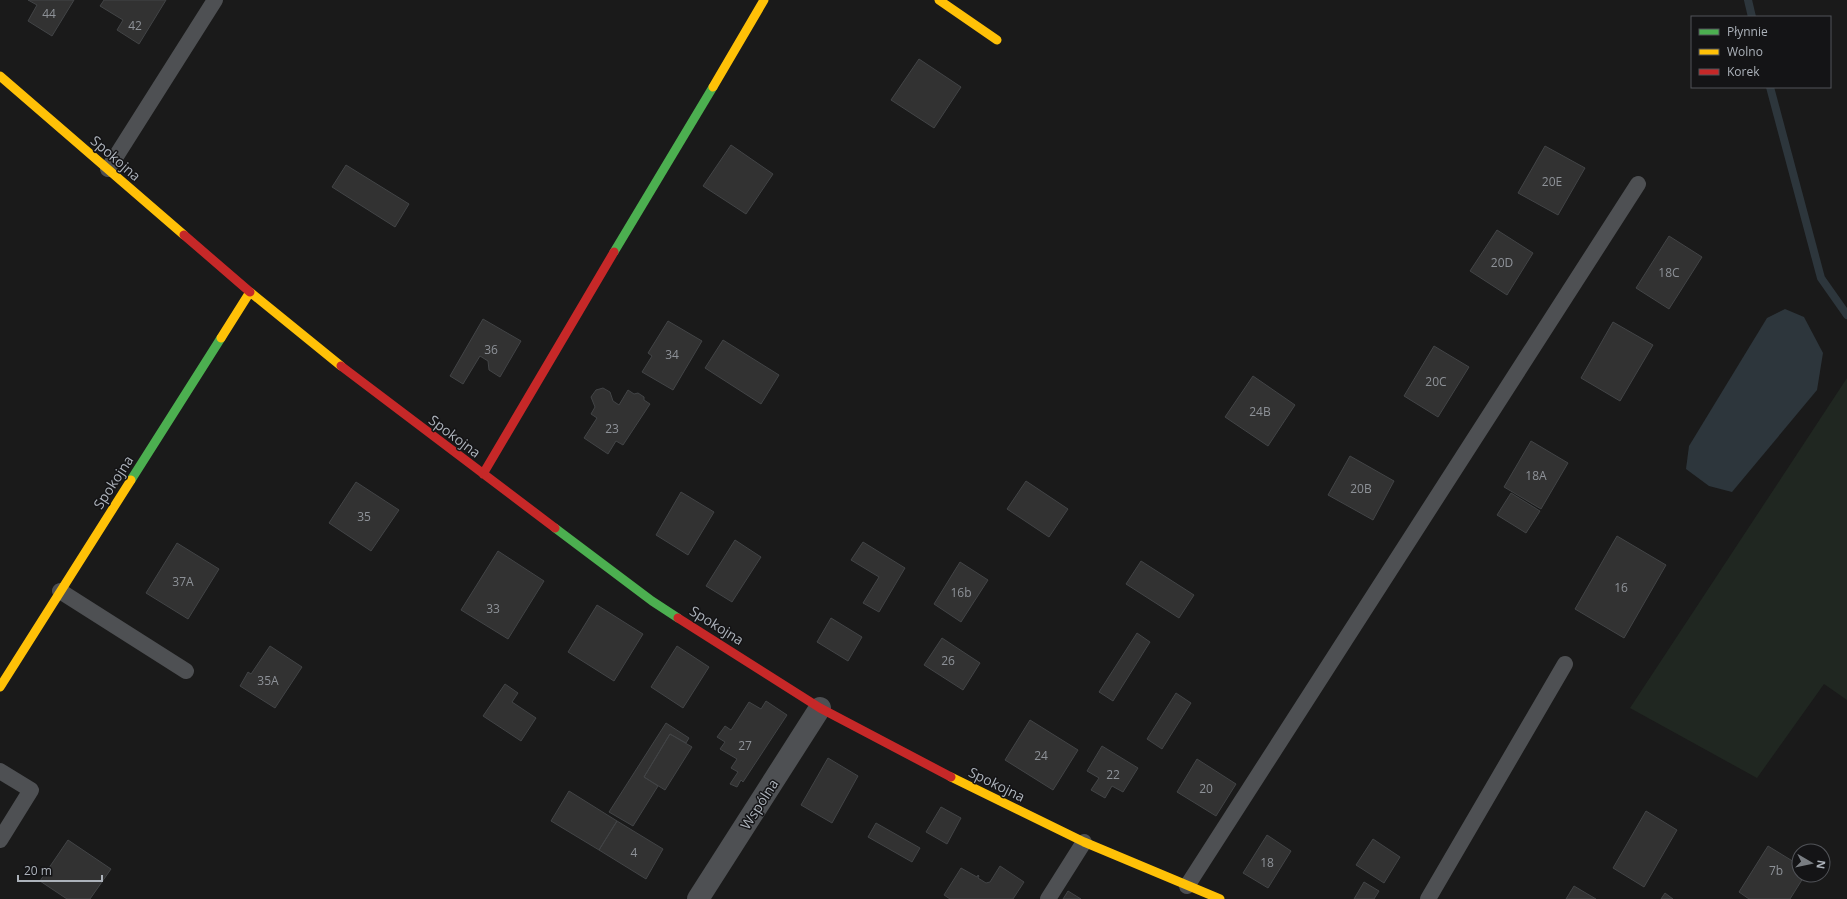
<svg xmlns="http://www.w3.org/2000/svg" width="1847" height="899" font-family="'Open Sans',sans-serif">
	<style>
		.green { fill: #202721 }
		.water { fill: #2d363c }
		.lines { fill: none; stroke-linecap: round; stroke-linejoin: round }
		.stream { stroke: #2d363c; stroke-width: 8 }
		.building { fill: #323232; stroke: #424446 }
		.lane { stroke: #4e5053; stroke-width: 16 }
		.street { stroke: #4e5053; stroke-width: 22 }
		.fast { stroke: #4caf50; stroke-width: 9 }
		.slow { stroke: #ffc107; stroke-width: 9 }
		.jam { stroke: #c62828; stroke-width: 9 }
		.labels { text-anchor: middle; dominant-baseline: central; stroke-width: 3; stroke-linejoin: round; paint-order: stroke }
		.number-label { font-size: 12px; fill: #8e9298 }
		.street-label { font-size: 14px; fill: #acb2ba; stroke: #141416 }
	</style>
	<rect width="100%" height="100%" fill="#1a1a1a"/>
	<path class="green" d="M1847,378v322l-23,-16 -67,94 -127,-70z"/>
	<path class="water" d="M1785,309l19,8 19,36 -6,37 -85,102 -23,-6 -23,-17 3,-23 78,-128z"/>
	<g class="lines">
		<path class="stream" d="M1748,0l4,17
			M1770,87l51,191 26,37"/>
	</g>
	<path class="building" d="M28,0h46l-22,36 -24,-15 9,-16z
		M104,0h62l-27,44 -22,-14 6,-10 -23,-14z
		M919,59l42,28 -27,41 -43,-28z
		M731,145l42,29 -27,40 -43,-28z
		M1545,146l40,22 -27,47 -40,-22z
		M346,165l63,39 -14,23 -63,-40z
		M1497,230l36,23 -26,42 -37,-24z
		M1669,236l33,21 -33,52 -33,-21z
		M483,319l38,22 -21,36 -11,-7 -1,-9 -8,-5 -17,28 -13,-8z
		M668,321l34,20 -29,49 -31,-18 10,-16 -4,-3z
		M1613,322l40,23 -33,56 -39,-23z
		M723,340l56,35 -18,29 -56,-36z
		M1434,346l35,21 -31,50 -34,-21z
		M1253,376l42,29 -27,41 -43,-29z
		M603,388l7,4 3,9 6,4 9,-15 6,4 4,-1 6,4v3l6,4 -27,41 -7,-4 -8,13 -24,-16 13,-20 -6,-4 4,-7 -4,-10 5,-7z
		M1531,441l37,22 -27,46 -37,-22z
		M1350,456l44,25 -21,39 -45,-25z
		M1026,481l42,28 -19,28 -42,-28z
		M356,482l43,28 -28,41 -42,-28z
		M681,492l33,20 -26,43 -32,-20z
		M1511,493l29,18 -14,22 -29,-18z
		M1617,536l49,29 -42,73 -49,-29z
		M735,540l26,17 -29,45 -26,-16z
		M863,542l42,26 -26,44 -16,-9 16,-26 -28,-17z
		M177,543l42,26 -31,50 -42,-26z
		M498,551l46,30 -36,58 -47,-29z
		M1141,561l53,34 -15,23 -53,-34z
		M960,562l28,18 -27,42 -27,-18z
		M597,605l46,29 -29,47 -46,-29z
		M831,618l31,19 -14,24 -31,-19z
		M1137,633l13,9 -37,59 -14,-9z
		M942,638l38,25 -17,27 -39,-25z
		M270,646l32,21 -27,41 -35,-22 8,-14 3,2z
		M677,646l32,21 -26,41 -32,-21z
		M505,684l13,9 -6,9 24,16 -15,23 -38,-25z
		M1176,693l15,10 -29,46 -15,-10z
		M766,701l21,14 -44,67 -2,-2 -4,7 -7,-3 8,-12 -7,-4 6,-9 -17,-10 5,-7 -8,-5 8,-11 6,4 18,-28 12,7z
		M1030,720l48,30 -25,40 -48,-30z
		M666,723l23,15 -3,5 -16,-9 -26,43 14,9 -25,40 -24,-14z
		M670,734l22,13 -27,43 -21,-13z
		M1102,746l36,22 -15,24 -11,-6 -7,12 -14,-8 8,-12 -12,-7z
		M828,758l30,18 -26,47 -31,-18z
		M1197,759l39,25 -20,32 -39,-24z
		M569,791l48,30 -18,29 -48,-29z
		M941,807l20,11 -14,26 -21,-12z
		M1646,811l31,19 -33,57 -31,-19z
		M617,821l46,28 -17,30 -47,-29z
		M876,823l44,25 -8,14 -44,-25z
		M1267,835l24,16 -23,37 -25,-15z
		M1373,839l27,18 -16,26 -28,-18z
		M68,840l43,29 -21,30h-23l-27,-18z
		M1768,846l31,19v10h6l-15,24h-41l-10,-7z
		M1000,866l24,16 -11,17h-63l-6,-4 17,-27 16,9 1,-2 1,1 -1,2 8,5 4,-1z
		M1364,882l15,9 -5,8h-20z
		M1574,886l22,13h-30z
		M1068,891l13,8h-18z
		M1665,893l8,6h-12z"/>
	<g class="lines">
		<path class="lane" d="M108,169l107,-169
			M60,591l126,80
			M0,771l31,19 -31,50
			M1187,886l451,-702
			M1048,899l36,-57
			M1428,899l137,-235"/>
		<path class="street" d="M698,899l122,-191"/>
		<path class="fast" d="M614,252l99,-165
			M131,480l90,-142
			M555,528l97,73 26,17"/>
		<path class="slow" d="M939,0l58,40
			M0,76l184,159
			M713,87l51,-87
			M221,338l29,-46 91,74
			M0,687l131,-207
			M951,777l133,65 136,57"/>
		<path class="jam" d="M184,235l66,57
			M341,366l214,162
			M483,474l131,-222
			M678,618l142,90 131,69"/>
	</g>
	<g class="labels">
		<g class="number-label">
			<text x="49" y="13">44</text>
			<text x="135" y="25">42</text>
			<text x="1552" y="181">20E</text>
			<text x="1502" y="262">20D</text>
			<text x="1669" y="272">18C</text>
			<text x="491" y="349">36</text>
			<text x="672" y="354">34</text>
			<text x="1436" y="381">20C</text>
			<text x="1260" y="411">24B</text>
			<text x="612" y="428">23</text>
			<text x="1536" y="475">18A</text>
			<text x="1361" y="488">20B</text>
			<text x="364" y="516">35</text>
			<text x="183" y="581">37A</text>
			<text x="1621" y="587">16</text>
			<text x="961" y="592">16b</text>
			<text x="493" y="608">33</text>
			<text x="948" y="660">26</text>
			<text x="268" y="680">35A</text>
			<text x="745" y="745">27</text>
			<text x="1041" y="755">24</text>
			<text x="1113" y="774">22</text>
			<text x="1206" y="788">20</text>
			<text x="634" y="852">4</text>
			<text x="1267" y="862">18</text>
			<text x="1776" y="870">7b</text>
		</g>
		<g class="street-label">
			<text transform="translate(116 158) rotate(41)">Spokojna</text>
			<text transform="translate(455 436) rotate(37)">Spokojna</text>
			<text transform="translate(113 482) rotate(-57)">Spokojna</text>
			<text transform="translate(717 625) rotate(32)">Spokojna</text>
			<text transform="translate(997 784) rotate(26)">Spokojna</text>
			<text transform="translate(759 804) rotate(-57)">Wspólna</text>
		</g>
	</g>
	<rect x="1691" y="16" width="140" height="72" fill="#141416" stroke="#515358"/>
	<rect x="1699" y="29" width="20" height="6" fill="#4caf50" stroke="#515358"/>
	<text x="1727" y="36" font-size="12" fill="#acb2ba">Płynnie</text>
	<rect x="1699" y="49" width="20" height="6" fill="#ffc107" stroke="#515358"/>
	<text x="1727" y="56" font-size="12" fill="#acb2ba">Wolno</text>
	<rect x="1699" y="69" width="20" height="6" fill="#c62828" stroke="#515358"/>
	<text x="1727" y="76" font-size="12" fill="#acb2ba">Korek</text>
	<g transform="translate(1811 863) rotate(99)"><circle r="19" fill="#141416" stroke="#515358"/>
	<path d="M0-3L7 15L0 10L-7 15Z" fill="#797d82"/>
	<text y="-6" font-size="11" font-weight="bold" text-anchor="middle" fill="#acb2ba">N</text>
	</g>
	<path d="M18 875v6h84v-6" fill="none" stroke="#acb2ba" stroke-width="2"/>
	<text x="24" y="875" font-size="12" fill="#acb2ba" stroke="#141416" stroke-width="3" paint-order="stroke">20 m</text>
</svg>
